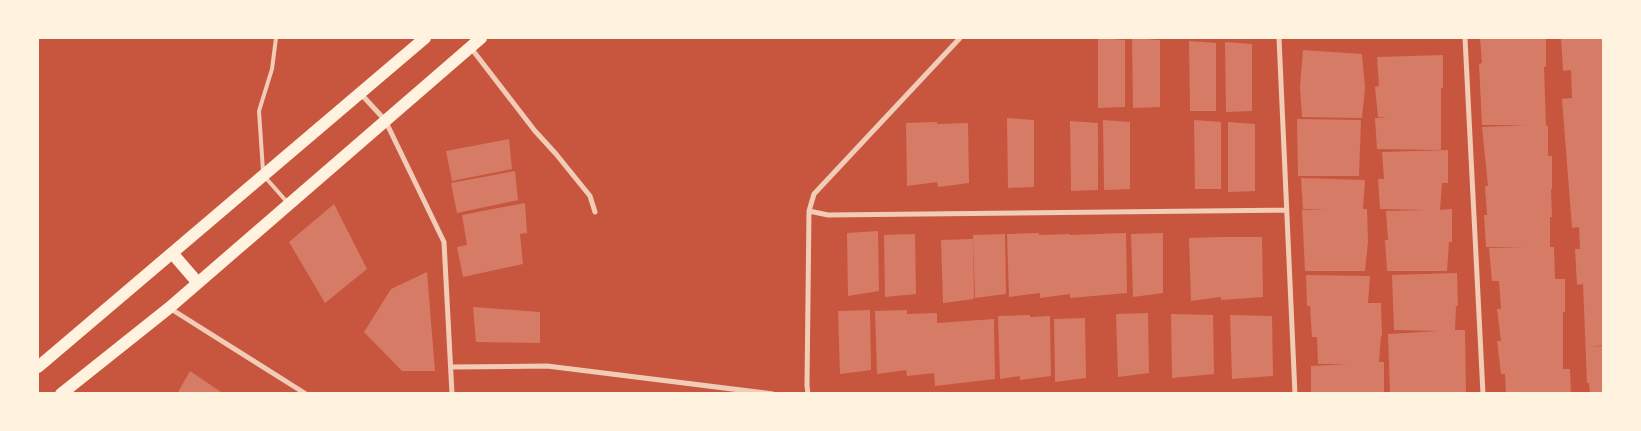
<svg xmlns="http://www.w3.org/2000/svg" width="1641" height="431" font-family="'PT Serif',serif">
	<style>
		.building { fill: #d67c66 }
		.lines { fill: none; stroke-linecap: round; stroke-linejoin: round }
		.service { stroke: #f1ccb7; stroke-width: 4 }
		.minor { stroke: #f1ccb7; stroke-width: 5 }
		.primary { stroke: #fff3e0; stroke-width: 12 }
	</style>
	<rect width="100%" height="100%" fill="#c8553d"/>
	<path class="building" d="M1098,38l27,2v67l-27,1z
		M1132,38l28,2v67l-27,1z
		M1480,38h66v29h-2l2,59h2v30h4v33h-1l1,28h-2v30h4l1,32h10v33h-2v57h7l1,25h-65l-1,-20h-4l-4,-33h4l-4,-32h4l-2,-28h-7l-3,-33 36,-1h-39l-2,-32h3l-2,-29h3l-6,-59 46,-2h-46l-3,-61 3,-1z
		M1561,38h43v307l-14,2 14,-1v48h-14l-1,-11h-2l-4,-99 -6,1 -2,-36h5l-1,-22 -7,1 -10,-129 10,-1 -1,-28 -8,1z
		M1189,41l27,2v68h-26z
		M1225,42l27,2v67l-26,1z
		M1303,50l59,4 3,34 -3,30 -60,-1 -2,-30z
		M1443,55v33h-2v62l-64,-1 -2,-31h12l-9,-1 -3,-30 4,-1 -2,-29z
		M1007,118l27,2v67l-26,1z
		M1297,119l64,1 -2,56h-61z
		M1103,120l27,2v67l-26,1z
		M1194,120l27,2v67h-26z
		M1070,121l28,2v67l-27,1z
		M937,122v2l31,-1 1,60 -31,4 -1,-5 -30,4 -1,-63z
		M1228,122l27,2v67l-27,1z
		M509,139l3,30 -60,12 -6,-30z
		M1448,150v33h-6l-2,27 12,-1v33h-3l-2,29h-60l-2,-31h3l-2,-29 40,-1 -46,-1 -2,-30h6l-2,-27z
		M515,171l3,29 -61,13 -6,-30z
		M1301,178l64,2 -2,29h4l1,33 -3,29h-60l-3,-61 25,-1h-24z
		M525,203l2,30 -7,1 3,30 -60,13 -6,-30 10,-2 -5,-30z
		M334,204l33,65 -42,34 -36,-61z
		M878,231l1,60 -31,5 -1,-63z
		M1039,233v2l31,-1v1l56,-2 1,60 -57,5v-4l-30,4v-5l-31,4 -2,-63z
		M1163,233v60l-30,4 -2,-63z
		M915,234l1,60 -31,3 -1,-62z
		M1005,234l1,60 -31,4 -2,-63z
		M1219,237h43l1,60 -42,3v-3l-30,4 -2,-63z
		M973,239l1,60 -31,4 -2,-63z
		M427,272l8,99h-33l-38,-39 27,-43z
		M1457,273l1,33h-2l-1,24h10l1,64h-76l-2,-60 51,-3 -45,-1 -2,-55z
		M1306,275l64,1 -2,27h13l1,33h-1l-2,26h5v32h-73v-28l37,-2h-30l-1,-27h-5l-2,-31h-3z
		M473,307l67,5v31l-64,-1z
		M870,310l1,60 -31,4 -2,-63z
		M907,310v4l30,-1v10l57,-4 1,60 -60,7 -1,-13 -27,3 -1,-6 -29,4 -2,-63z
		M1148,313l1,60 -31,4 -2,-63z
		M1171,314l42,1 1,59 -42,4z
		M1030,315v2l20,-1 1,60 -31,4v-4l-20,3 -2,-63z
		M1230,315l42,1 1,60 -41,3z
		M1085,318l1,60 -31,4 -1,-63z
		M190,371l34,23h-47z"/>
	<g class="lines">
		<path class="service" d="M263,171l-4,-60 13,-42 4,-31
			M265,177l22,25"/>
		<path class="minor" d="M1279,38l16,356
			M1465,38l18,356
			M471,48l64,83 21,23 34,42 5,16
			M360,93l25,27 59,122 8,152
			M809,211l19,4 458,-5
			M171,309l135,85
			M451,367l96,-1 226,28
			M808,394l-1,-8 2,-175 5,-17 146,-156"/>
		<path class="primary" d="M172,253l26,30
			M38,367l387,-329
			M61,394l108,-86 312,-270"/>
	</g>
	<rect width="1641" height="431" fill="none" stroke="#fff3e0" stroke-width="78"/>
</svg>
